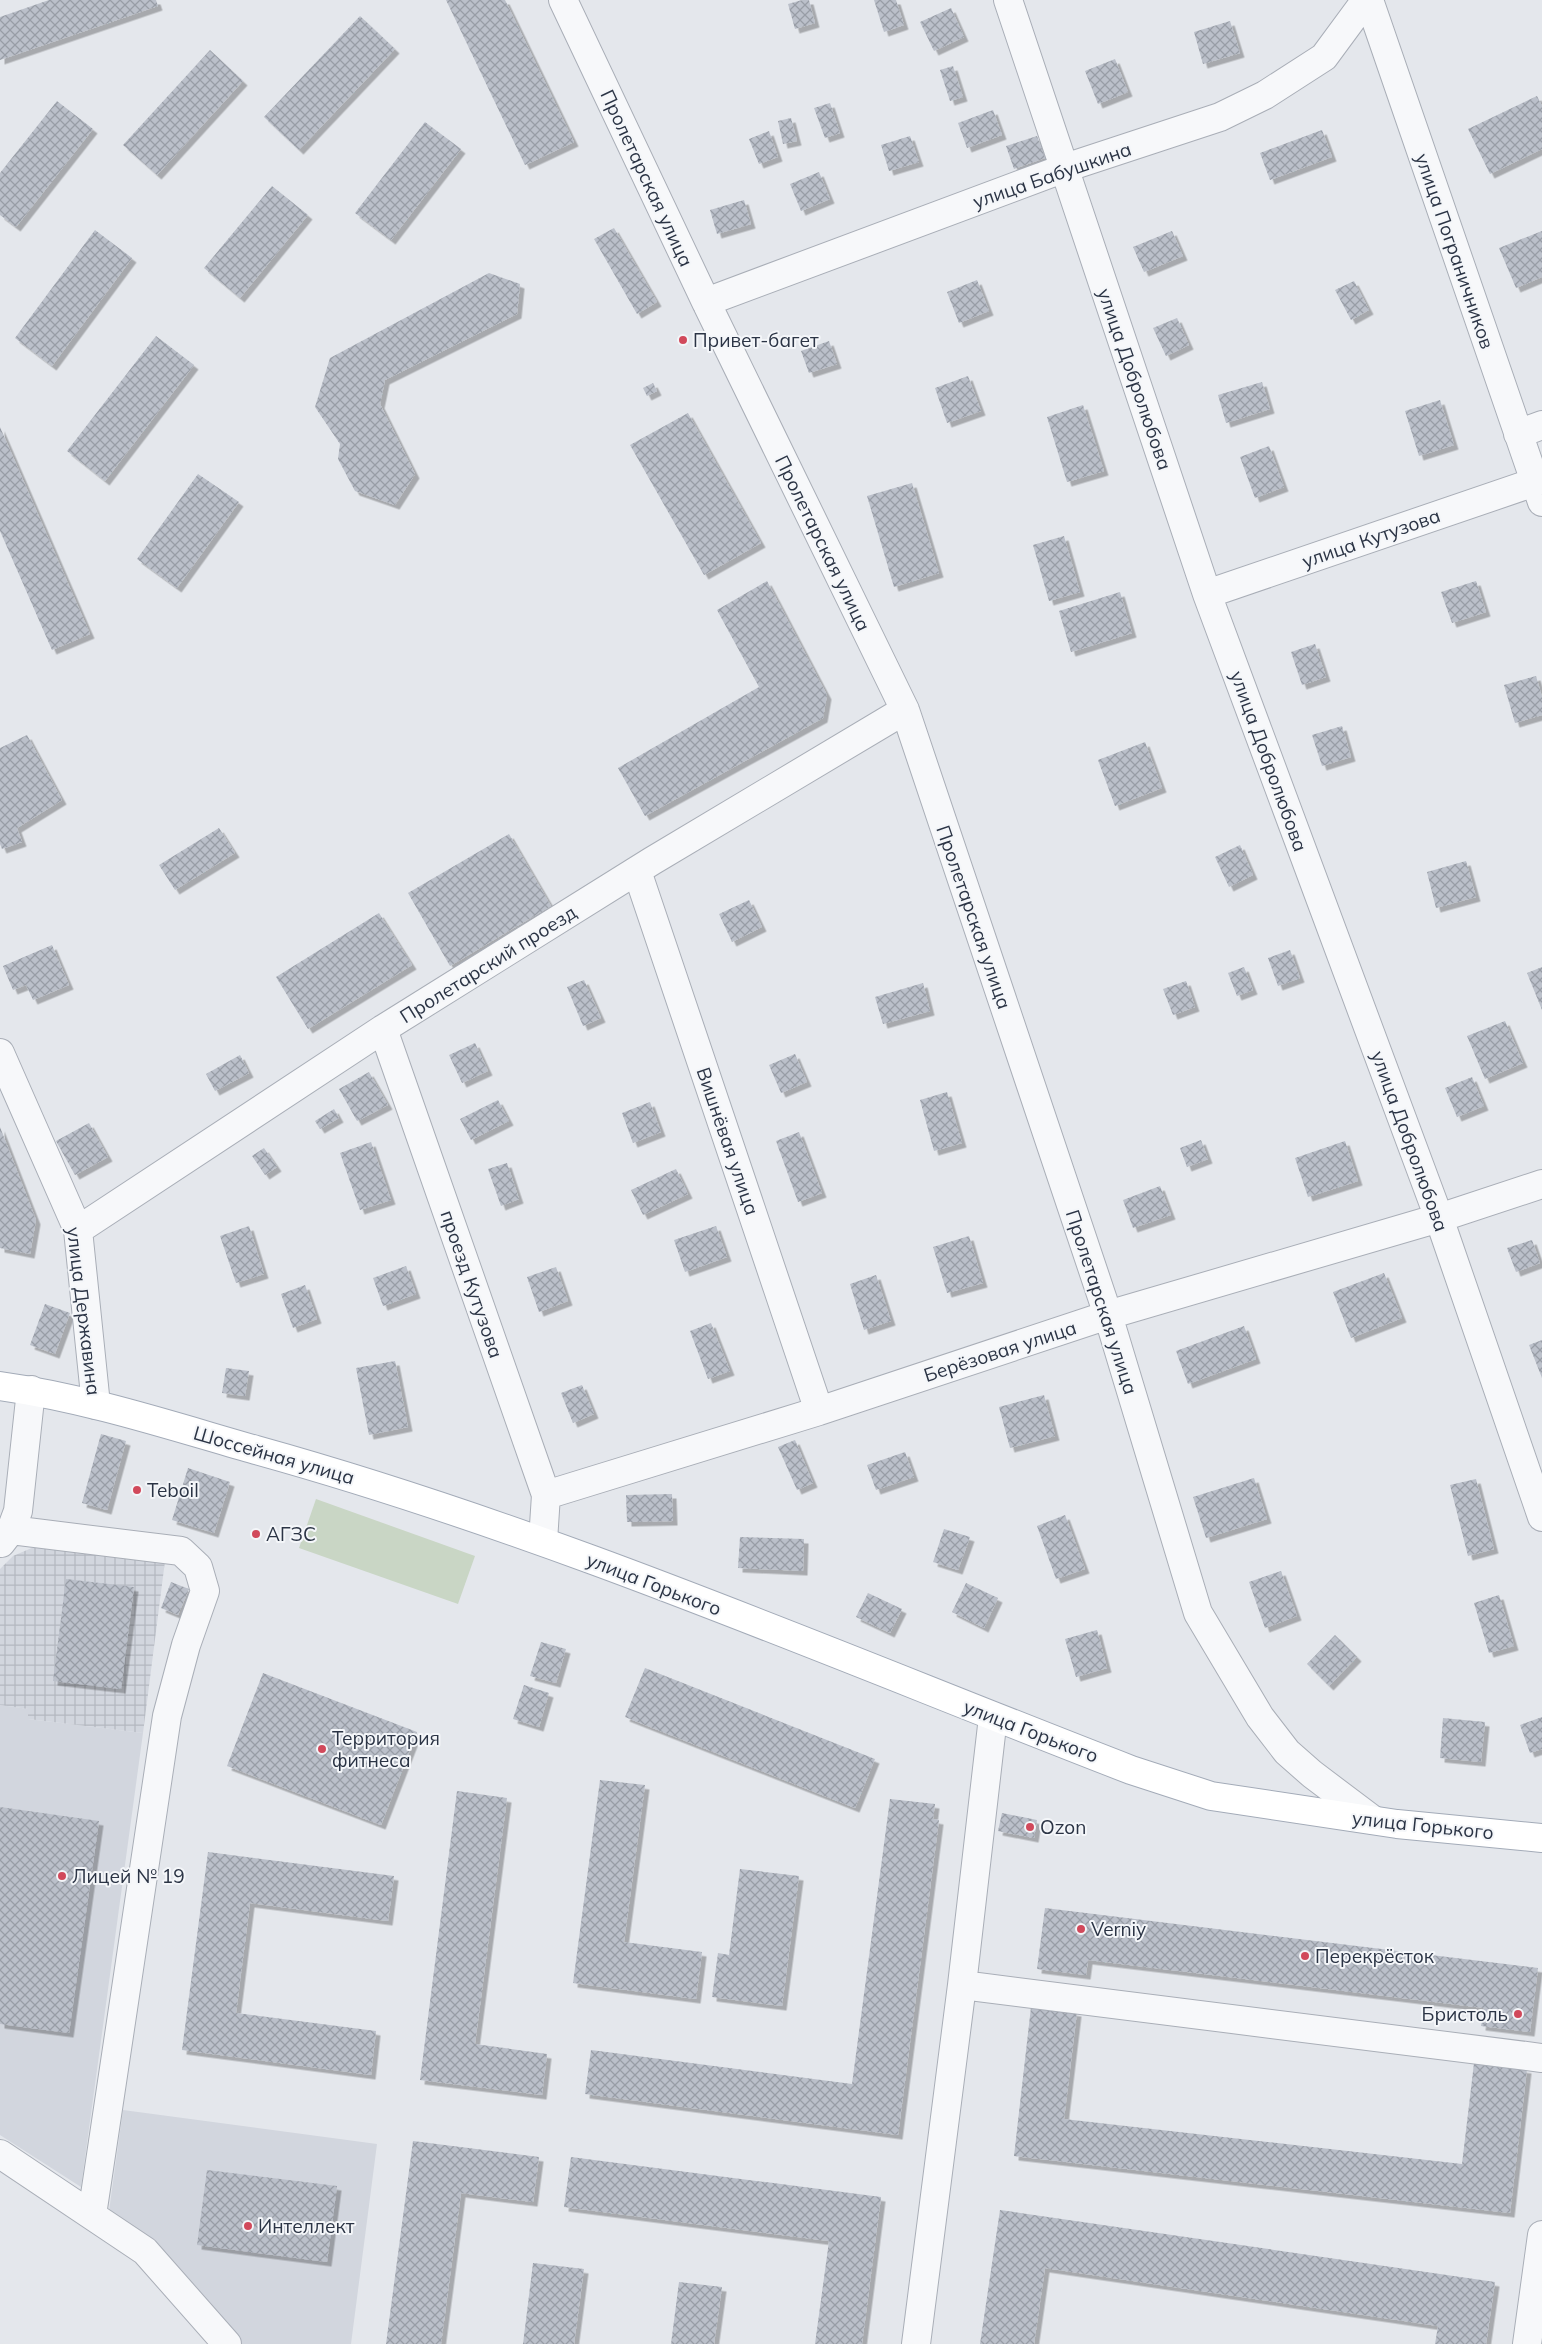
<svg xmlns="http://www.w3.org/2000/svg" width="1542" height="2344" font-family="Mulish,sans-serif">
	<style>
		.built { fill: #d2d6de }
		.industrial { fill: url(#industrial-grid) }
		.green { fill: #c9d6c5 }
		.building { fill: url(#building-cross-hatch); filter: url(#shadow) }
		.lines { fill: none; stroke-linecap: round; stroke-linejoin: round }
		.minor-casing { stroke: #a9aeb7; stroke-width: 30 }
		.major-casing { stroke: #a3abb8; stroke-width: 30 }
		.minor { stroke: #f7f8fa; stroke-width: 28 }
		.major { stroke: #fff; stroke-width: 28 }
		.poi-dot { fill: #d1495b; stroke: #f4f6f9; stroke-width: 2 }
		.labels { text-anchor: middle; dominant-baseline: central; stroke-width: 4; stroke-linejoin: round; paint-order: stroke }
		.street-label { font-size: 19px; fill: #2b3445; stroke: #f4f6f9 }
		.poi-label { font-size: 19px; fill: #2b3445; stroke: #f4f6f9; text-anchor: start }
	</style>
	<defs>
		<pattern id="industrial-grid" width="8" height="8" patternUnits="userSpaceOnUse" patternTransform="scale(1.25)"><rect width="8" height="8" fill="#d2d6de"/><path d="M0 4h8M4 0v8" fill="none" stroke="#b4b8c0"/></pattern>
		<pattern id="building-cross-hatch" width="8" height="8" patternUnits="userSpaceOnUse" patternTransform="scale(1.25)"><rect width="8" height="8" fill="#bbc0ca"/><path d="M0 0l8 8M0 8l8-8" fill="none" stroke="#989da6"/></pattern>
		<filter id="shadow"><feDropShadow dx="4.5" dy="4.5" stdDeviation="0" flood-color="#0004"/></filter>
	</defs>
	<rect width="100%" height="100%" fill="#e4e7ec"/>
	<path class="built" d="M0,1705l29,4 -1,10 115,14 -62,454 -81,-52z
		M123,2110l254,34 -26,200h-110l-90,-104 -42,-29z"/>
	<path class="industrial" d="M41,1544l124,17 -22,172 -115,-14v-10l-28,-4v-136l13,-13z"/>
	<path class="green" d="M316,1499l159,57 -17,48 -159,-56z"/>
	<path class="building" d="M49,0h107l2,6 -158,54v-43z
		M446,0h59l69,142 -49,23z
		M802,0h7l6,23 -20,6 -7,-25z
		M874,0h22l8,25 -20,7z
		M951,8l13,29 -30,14 -14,-29z
		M360,16l35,33 -96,101 -35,-33z
		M1230,21l10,32 -37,11 -9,-32z
		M210,50l33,31 -86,94 -34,-30z
		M1115,59l13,33 -30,12 -13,-33z
		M953,66l10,31 -13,4 -10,-31z
		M1537,96l5,10v43l-52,25 -22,-45z
		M57,101l36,28 -77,98 -16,-12v-42z
		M830,103l10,30 -15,5 -11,-30z
		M993,110l9,25 -35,13 -9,-25z
		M791,118l6,23 -14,3 -5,-23z
		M425,122l36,27 -70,91 -36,-27z
		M1322,130l10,27 -62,23 -10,-27z
		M769,131l9,26 -19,7 -10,-25z
		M910,136l9,26 -30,9 -8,-26z
		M1037,136l8,22 -31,11 -8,-23z
		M819,172l11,27 -29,12 -11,-27z
		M272,186l36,29 -68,83 -36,-30z
		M744,200l7,24 -34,10 -7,-24z
		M614,228l43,74 -20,12 -43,-75z
		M95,230l37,28 -80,108 -37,-28z
		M1172,231l11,25 -39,16 -11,-25z
		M1542,231v46l-26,11 -17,-40z
		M489,273l31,11 -3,30 -132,66 -5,24 35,70 -20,31 -40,-14 -17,-32 2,-15 -25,-37 15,-49z
		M977,280l12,31 -30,12 -12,-31z
		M1354,281l15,29 -18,10 -16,-30z
		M1177,318l12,27 -23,11 -13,-28z
		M156,336l38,29 -89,116 -38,-30z
		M829,341l8,23 -28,9 -8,-22z
		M968,376l13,35 -34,12 -12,-35z
		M1262,382l8,27 -44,14 -8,-28z
		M653,383l4,8 -10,5 -4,-8z
		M1440,400l14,45 -35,11 -14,-45z
		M1083,405l21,66 -37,11 -20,-65z
		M688,413l73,130 -57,32 -74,-130z
		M0,427l90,207 -38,16 -52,-119z
		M1269,446l15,41 -29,11 -15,-41z
		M198,474l41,28 -62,86 -40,-29z
		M912,483l27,90 -45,14 -27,-91z
		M1064,536l16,56 -31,9 -16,-56z
		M767,581l60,114 -4,23 -178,98 -27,-48 141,-81 -42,-77z
		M1476,581l10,31 -34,11 -11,-31z
		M1120,592l12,41 -61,19 -12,-41z
		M1315,644l11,33 -24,8 -11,-33z
		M1536,676l6,21v18l-27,8 -11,-38z
		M1342,726l9,31 -29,9 -10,-31z
		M27,735l35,65 -45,28 5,14 -20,7 -2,-5v-96z
		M1145,742l17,46 -47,18 -17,-46z
		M219,828l16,25 -60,37 -16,-25z
		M509,834l42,72 -101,60 -42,-73z
		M1240,845l13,30 -24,12 -14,-30z
		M1466,861l10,36 -40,11 -9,-36z
		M749,900l13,27 -30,15 -13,-28z
		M379,913l33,52 -104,64 -32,-52z
		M52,945l17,40 -36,15 -7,-15 -13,5 -10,-24z
		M1290,950l10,28 -22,8 -10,-28z
		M1244,967l9,23 -16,6 -9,-23z
		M1542,967v43l-15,-37z
		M584,980l17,38 -18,8 -16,-39z
		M1186,981l9,26 -22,8 -10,-26z
		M923,983l7,28 -47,13 -8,-27z
		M1505,1021l18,42 -38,16 -18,-43z
		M475,1043l13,28 -26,12 -13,-28z
		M795,1054l12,28 -26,11 -12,-28z
		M240,1055l9,18 -34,18 -9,-17z
		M369,1072l19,33 -31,16 -18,-32z
		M1472,1077l12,29 -27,11 -12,-29z
		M947,1092l15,51 -28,8 -14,-51z
		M498,1100l11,21 -38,19 -11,-21z
		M650,1102l11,30 -28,11 -11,-30z
		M334,1109l5,9 -19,11 -5,-8z
		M89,1123l19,34 -33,18 -19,-34z
		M0,1127l36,93 -6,34 -30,-6z
		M799,1132l23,61 -24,9 -22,-61z
		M1201,1140l7,19 -21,8 -7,-19z
		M1345,1141l13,40 -50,16 -13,-39z
		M371,1142l20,58 -31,10 -20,-57z
		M264,1148l13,19 -12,8 -13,-19z
		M507,1163l12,36 -18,7 -13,-37z
		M676,1169l12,25 -45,21 -12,-25z
		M1160,1186l11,29 -38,13 -10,-28z
		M249,1226l15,48 -28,9 -16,-47z
		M716,1226l11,31 -42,15 -11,-32z
		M969,1236l14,47 -36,10 -14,-46z
		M1532,1240l8,23 -24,9 -9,-24z
		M406,1266l10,28 -33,12 -10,-28z
		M556,1267l12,34 -29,11 -12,-35z
		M1384,1273l18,45 -51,20 -18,-46z
		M876,1275l15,46 -27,9 -14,-46z
		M305,1285l12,34 -24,9 -12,-34z
		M45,1304l25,9 -15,41 -25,-9z
		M711,1323l19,48 -22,8 -18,-48z
		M1244,1326l12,33 -68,25 -12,-33z
		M1542,1340v38l-13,-33z
		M395,1361l13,66 -39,8 -13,-67z
		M226,1368l23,3 -4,25 -23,-3z
		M582,1385l12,29 -21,9 -12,-30z
		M1044,1395l11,41 -45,12 -11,-41z
		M101,1434l25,7 -19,69 -25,-7z
		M795,1440l18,43 -16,7 -19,-43z
		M905,1452l9,25 -38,13 -9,-25z
		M188,1468l42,14 -16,51 -42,-13z
		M1254,1478l13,41 -61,19 -13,-41z
		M1476,1479l18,70 -26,7 -18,-71z
		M672,1494l1,27 -46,1 -1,-27z
		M1065,1515l20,54 -29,10 -19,-53z
		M944,1529l26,8 -12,33 -25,-8z
		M740,1537l64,2 -1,32 -65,-3z
		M1281,1571l16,45 -32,12 -16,-46z
		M66,1579l68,8 -13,102 -68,-8z
		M171,1582l18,7 -11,26 -17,-7z
		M966,1583l32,15 -14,30 -32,-16z
		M868,1593l34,16 -12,24 -34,-16z
		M1499,1595l15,51 -25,7 -15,-50z
		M1097,1630l10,38 -31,9 -11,-38z
		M1335,1635l22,22 -28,29 -22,-22z
		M541,1642l25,7 -10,34 -26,-7z
		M645,1668l230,91 -20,49 -230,-91z
		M263,1673l154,59 -36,93 -154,-59z
		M524,1685l25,8 -10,34 -26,-8z
		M1542,1717v32l-12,4 -10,-28z
		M1443,1718l42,4 -4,40 -41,-4z
		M600,1780l45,5 -21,157 78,10 -6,47 -123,-16z
		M457,1791l50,7 -32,246 72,10 -5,41 -122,-15z
		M890,1799l45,5 -2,15 6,1 -41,315 -313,-41 6,-44 261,34z
		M0,1807l99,14 -30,212 -69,-9z
		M1002,1813l35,7 -3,18 -36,-7z
		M208,1852l186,24 -6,45 -138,-18 -14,110 140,18 -5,44 -189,-25z
		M740,1869l59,7 -17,130 -70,-9 6,-44 11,2z
		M1045,1908l493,60 -8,64 -49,-6 3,-18 -396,-48 -2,15 -49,-6z
		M1031,2007l46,5 -13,107 398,45 12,-101 53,6 -17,144 -496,-57z
		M413,2141l126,16 -6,45 -72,-9 -20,151h-55z
		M571,2157l310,40 -19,147h-47l14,-103 -265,-34z
		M207,2170l130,16 -10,76 -130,-17z
		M1000,2210l495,72 -9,62h-51l3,-18 -393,-58 -11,76h-54z
		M533,2263l51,6 -10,75h-51z
		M679,2282l43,5 -8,57h-43z"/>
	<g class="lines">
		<defs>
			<path id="minor" d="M563,0l143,302 199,408 203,605 90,298 62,104 27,35 25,22 61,46
				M1008,0l199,594 232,624 103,299
				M1369,0l173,502
				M706,302l359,-134 155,-51 45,-22 59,-38 42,-57
				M1518,434l24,-9
				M1207,594l328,-112
				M637,871l182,540
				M383,1029l163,466 -3,46
				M0,1053l78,177 18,175
				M78,1230l305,-201 269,-168 253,-151
				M546,1495l273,-84 289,-96 331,-97 103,-34
				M11,1530l170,21 17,16 7,24 -19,54 -19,71 -75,499
				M1,1543l10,-13 7,-19 13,-121
				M962,1985l580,73
				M0,2154l145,97 82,93
				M916,2344l46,-359 31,-268
				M1527,2344l15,-109"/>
			<path id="major" d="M0,1386c87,12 172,40 256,64 299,83 585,208 875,320l80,26 186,28 145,14"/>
		</defs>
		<use href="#minor" class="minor-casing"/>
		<use href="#major" class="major-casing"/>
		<use href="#minor" class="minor"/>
		<use href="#major" class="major"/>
	</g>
	<g class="poi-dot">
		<circle cx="683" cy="340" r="5"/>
		<circle cx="137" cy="1490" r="5"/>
		<circle cx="256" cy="1534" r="5"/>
		<circle cx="322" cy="1749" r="5"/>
		<circle cx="1030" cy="1827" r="5"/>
		<circle cx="62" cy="1876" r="5"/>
		<circle cx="1081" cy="1929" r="5"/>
		<circle cx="1305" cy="1956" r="5"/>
		<circle cx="1518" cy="2014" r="5"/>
		<circle cx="248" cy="2226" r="5"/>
	</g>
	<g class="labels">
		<g class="street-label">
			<text transform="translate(1052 175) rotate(-19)">улица Бабушкина</text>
			<text transform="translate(647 178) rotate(65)">Пролетарская улица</text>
			<text transform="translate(1455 251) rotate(71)">улица Пограничников</text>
			<text transform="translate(1135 379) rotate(71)">улица Добролюбова</text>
			<text transform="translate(1371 538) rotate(-19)">улица Кутузова</text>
			<text transform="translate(823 543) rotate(64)">Пролетарская улица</text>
			<text transform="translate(1269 761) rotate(70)">улица Добролюбова</text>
			<text transform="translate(974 917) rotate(71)">Пролетарская улица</text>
			<text transform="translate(488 964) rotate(-32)">Пролетарский проезд</text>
			<text transform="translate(728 1141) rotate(71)">Вишнёвая улица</text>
			<text transform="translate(1410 1141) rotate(70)">улица Добролюбова</text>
			<text transform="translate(472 1284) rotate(71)">проезд Кутузова</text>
			<text transform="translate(1102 1302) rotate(72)">Пролетарская улица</text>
			<text transform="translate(84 1311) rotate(83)">улица Державина</text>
			<text transform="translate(1000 1351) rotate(-18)">Берёзовая улица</text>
			<text transform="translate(274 1455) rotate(16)">Шоссейная улица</text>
			<text transform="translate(654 1584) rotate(21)">улица Горького</text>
			<text transform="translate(1031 1731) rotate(21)">улица Горького</text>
			<text transform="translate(1423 1825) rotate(6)">улица Горького</text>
		</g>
		<g class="poi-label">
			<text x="693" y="340">Привет-багет</text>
			<text x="147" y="1490">Teboil</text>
			<text x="266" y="1534">АГЗС</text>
			<text x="332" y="1738">Территория<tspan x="332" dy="22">фитнеса</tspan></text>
			<text x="1040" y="1827">Ozon</text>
			<text x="72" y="1876">Лицей № 19</text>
			<text x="1091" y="1929">Verniy</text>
			<text x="1315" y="1956">Перекрёсток</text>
			<text x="1508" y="2014" text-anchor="end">Бристоль</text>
			<text x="258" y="2226">Интеллект</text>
		</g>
	</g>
</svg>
